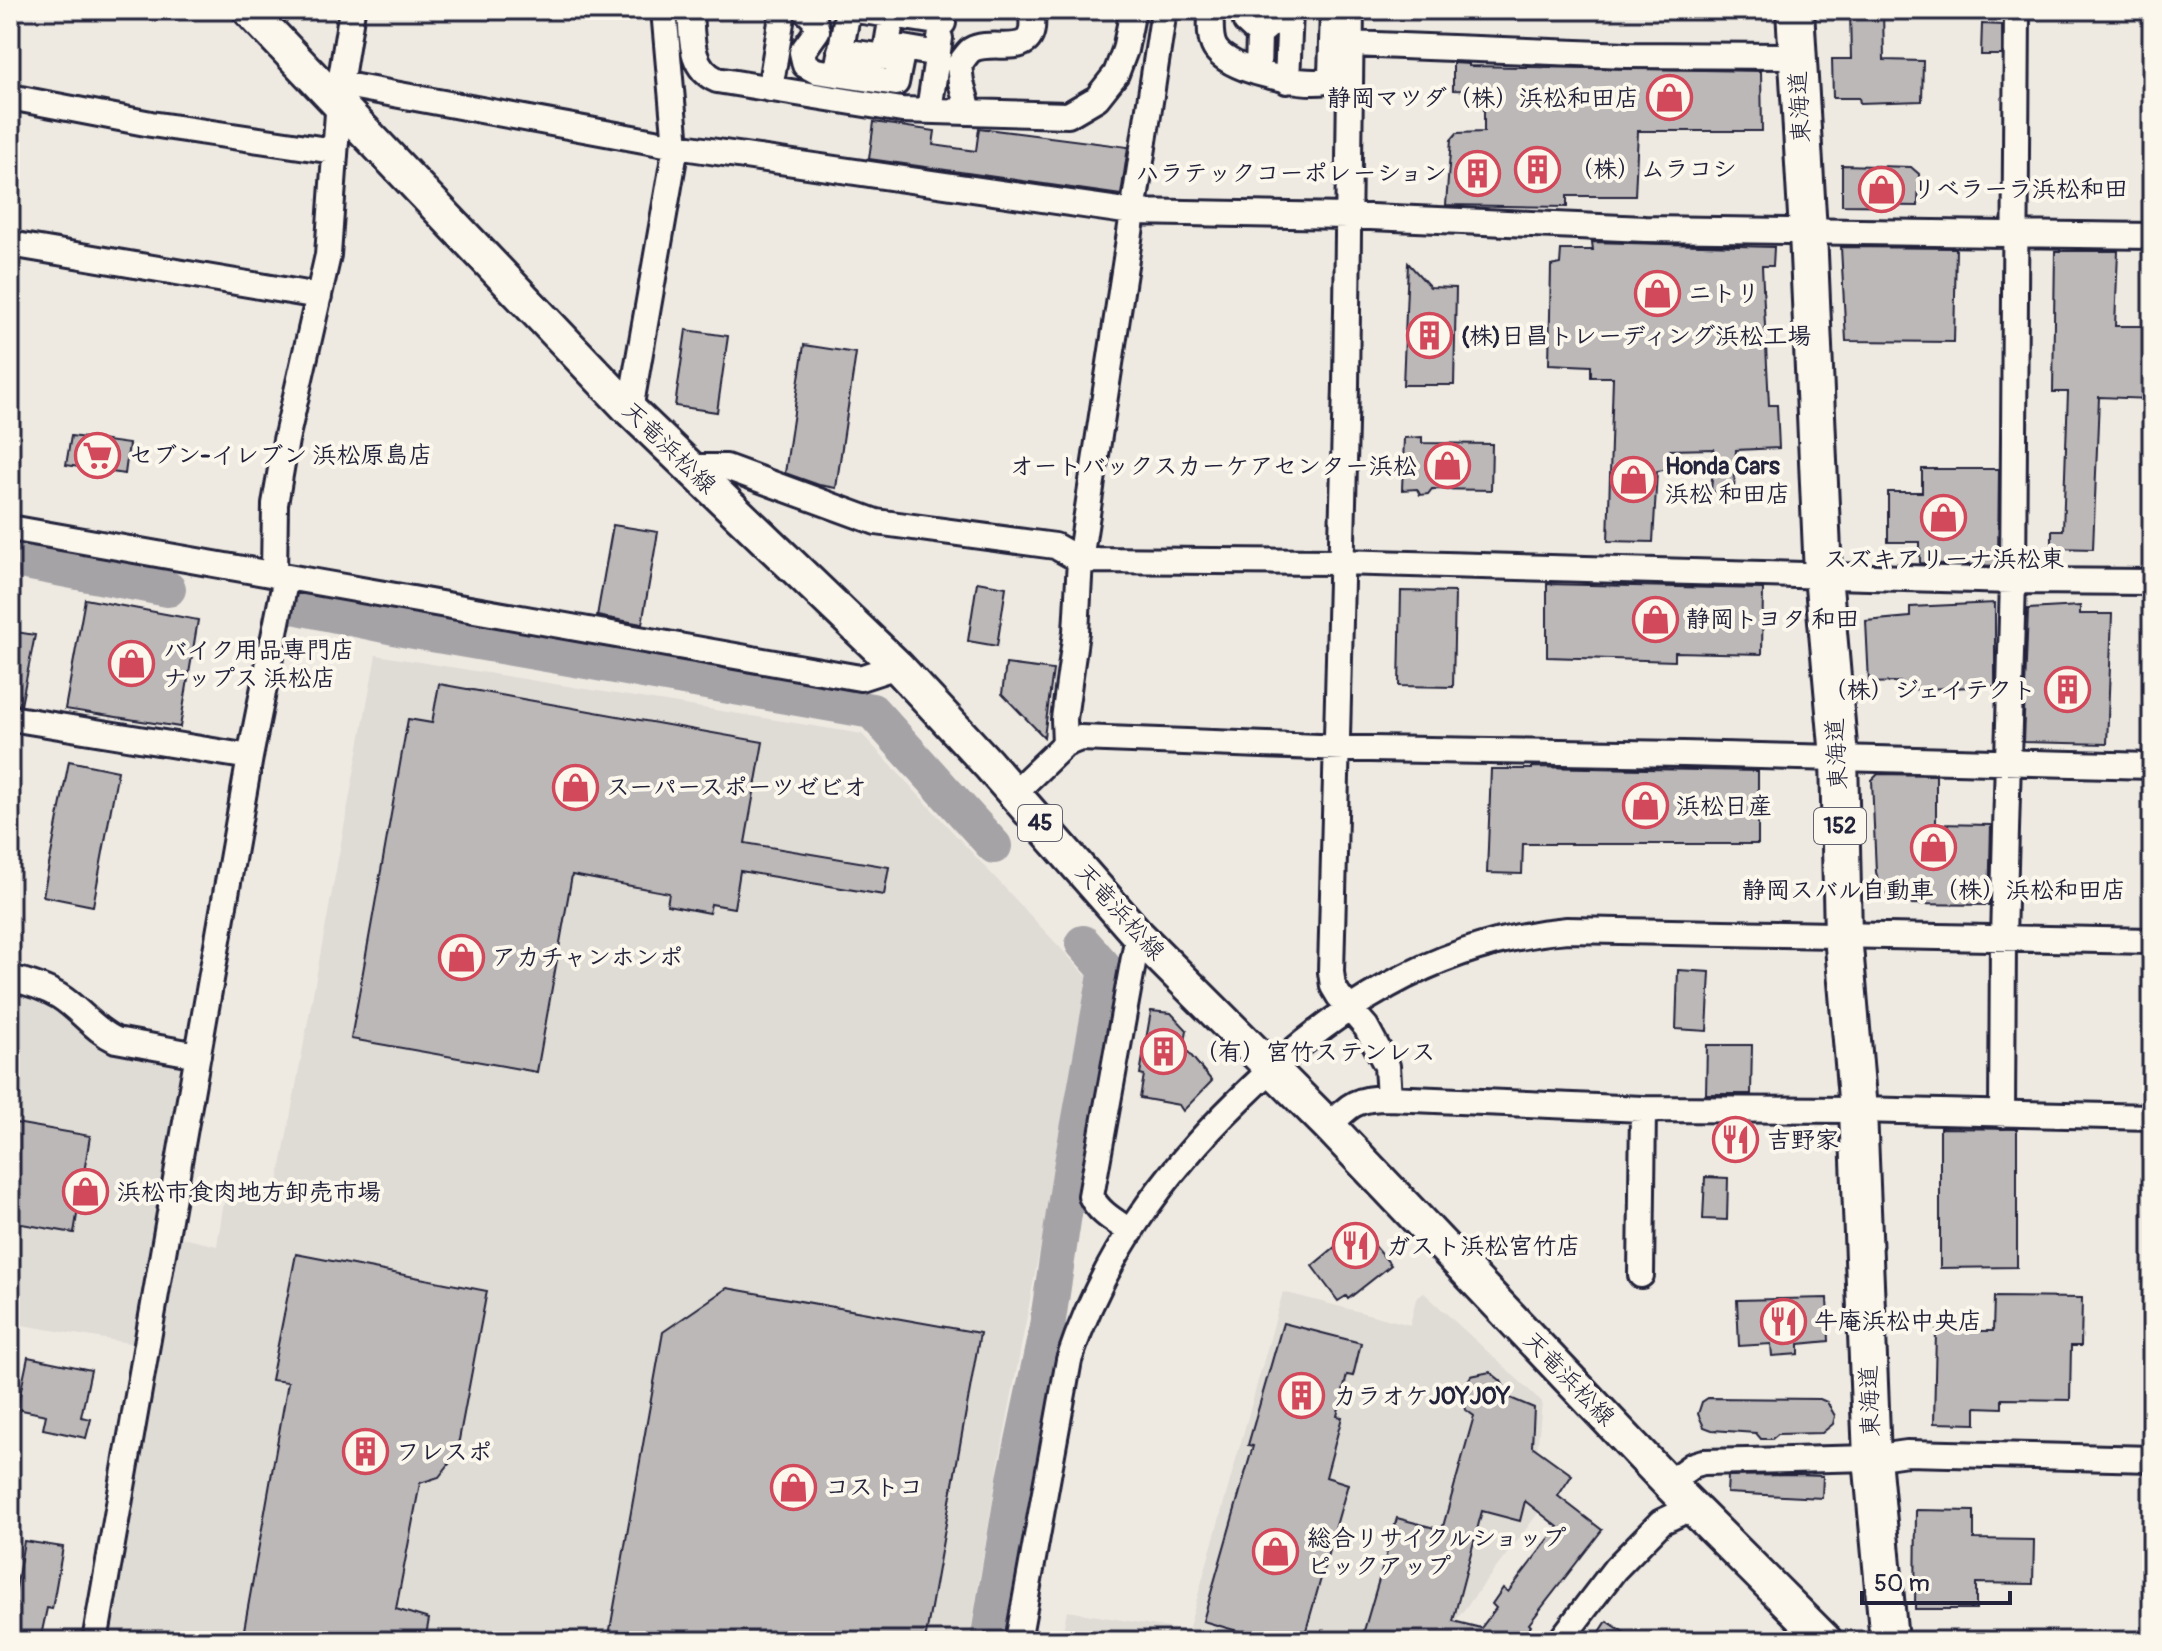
<svg xmlns="http://www.w3.org/2000/svg" width="2162" height="1651" font-family="Pangolin,'Klee One',sans-serif">
	<style>
		.built { fill: #dfdbd5 }
		.lines { fill: none; stroke-linecap: round; stroke-linejoin: round }
		.river { stroke: #a6a3a7; stroke-width: 36 }
		.building { fill: #bcb8b8; stroke: #22223b; stroke-width: 2; fill-rule: evenodd }
		.minor-casing { stroke: #22223b; stroke-width: 30 }
		.major-casing { stroke: #22223b; stroke-width: 38 }
		.highway-casing { stroke: #22223b; stroke-width: 42 }
		.minor { stroke: #fbf7ec; stroke-width: 24 }
		.major { stroke: #fbf7ec; stroke-width: 32 }
		.highway { stroke: #fbf7ec; stroke-width: 36 }
		.labels { text-anchor: middle; dominant-baseline: central; stroke-width: 8; stroke-linejoin: round; paint-order: stroke }
		.shield { fill: #fbf7ec; stroke: #636270; stroke-width: 2 }
		.shield-label { font-size: 22px; font-weight: bold; fill: #22223b }
		.poi-label { font-size: 24px; font-weight: bold; fill: #22223b; stroke: #fbf7ec; text-anchor: start }
		.street-label { font-size: 24px; fill: #22223b; stroke: #fbf7ec }
	</style>
	<rect width="100%" height="100%" fill="#eeeae2"/>
	<filter id="ink" filterUnits="userSpaceOnUse"><feTurbulence type="fractalNoise" baseFrequency=".0125" numOctaves="2"/><feDisplacementMap in="SourceGraphic" scale="16" xChannelSelector="R" yChannelSelector="G"/><feConvolveMatrix kernelMatrix="1 2 1 2 8 2 1 2 1" color-interpolation-filters="sRGB"/></filter>
	<g filter="url(#ink)">
		<path class="built" d="M376,655l486,79 229,247 -92,481 -30,179h-860l69,-404 39,9 10,-63 50,5z
			M10,988l15,2 159,71 -49,283 -125,-21z
			M1283,1292l127,33 6,-26 8,-6 118,109 -10,99 10,7 -102,133h-379l6,-30 121,20z"/>
		<g class="lines">
			<path class="river" d="M10,559l158,30
				M288,605l115,24 469,82 122,135
				M988,1641l27,-162 31,-146 24,-159 36,-199v-6l-23,-26"/>
		</g>
		<path class="building" d="M1850,10h33l1,50 39,1 -1,40 -62,2 -1,-5h-26l-1,-39h19z
			M1982,24l20,1v30h-21z
			M1453,63l16,1v2l292,5 1,60h-124l-3,65h-68v11l-121,-2 5,-65 6,-7 27,-1v-41l-31,-1z
			M874,122l61,9 -2,14 43,6 3,-23 149,19 -7,48 -252,-36z
			M1842,165l69,2 8,7 -1,32 -76,-1z
			M1592,242l182,5 -1,19h-11l7,139h8l2,43 -43,2 -2,40 -23,2 3,-43 -44,1v19l-13,2 -4,71 -45,-1 5,-164h-22v-11l-42,-2 2,-98 9,-2 1,-14h32z
			M1841,247l115,1 -2,94 -108,-1z
			M2055,251h63l-3,75h37v73l-53,-2 -6,152 -41,-1v-18h11l5,-138h-15z
			M1408,263l22,24 26,1 -2,97h-51z
			M686,330l42,6 -11,76 -42,-6z
			M804,345l52,8 -20,135 -17,-3 -34,-12z
			M71,436l58,8 -4,30 -59,-9z
			M1422,437v6l70,1 -1,46 -59,-1 -4,5 -8,1 -3,-6 -15,1 2,-52z
			M1922,469h77l-1,97 -78,-3v-21h-32v-50h34z
			M613,525l45,7 -16,92 -45,-8z
			M977,582l29,5 -9,59 -29,-5z
			M1547,584l216,5 -1,65 -87,-2v9l-128,-4z
			M1401,591l54,1 -2,95 -54,-1z
			M85,599l113,21 -18,107 -115,-18z
			M1995,603v83l-94,4 -1,-8 -31,1 -3,-62 44,-4v-10z
			M2080,606v8h32l-5,130 -84,-2 5,-133z
			M10,631l25,4 -14,70 -11,-2z
			M1006,664l47,6 -9,67 -42,-43z
			M439,684l324,58 -18,101 144,24 -5,28 -144,-24 -6,37 -23,-4 -2,9 -42,-8 2,-12 -97,-18 -35,197 -186,-33 57,-320 24,4z
			M69,761l49,10 -25,135 -50,-10z
			M1532,767l226,4v73h-235l-1,30 -35,-1 4,-104h41z
			M1878,774l58,1v49l55,1 -2,80 -82,-1 -19,-7 -8,-9 -4,-16 -4,-92z
			M1678,970l32,2 -3,59 -31,-2z
			M1151,1011l20,2 16,17 -3,17 28,34 -29,30 -4,-6 -39,-7 4,-23 -4,-1z
			M1707,1045h45l-1,49h-45z
			M10,1122l80,14 -16,97 -64,-11z
			M1721,1124h24v33h-23z
			M1940,1128l77,1v138l-77,1z
			M1705,1177l23,1 -1,42 -24,-1z
			M1359,1227l32,38 -43,34 -2,-3 -8,5 -26,-35z
			M296,1254l191,37 -28,149 -10,24 -10,13 -19,6 -24,126 33,10 -4,22h-183l46,-259 -17,-2z
			M727,1288l253,45 -55,308h-317l55,-309z
			M1994,1297l88,1 -1,48h-10l-1,54 -68,-1v9l-26,-1v17l-42,-1 2,-92h57z
			M1827,1298l2,43 -30,3v10l-27,2 -1,-12 -32,2 -2,-46z
			M1283,1323l78,20 -8,33 -6,-1 -10,41 5,1 -16,60 22,7 -45,157h-31l-69,-20 50,-175 -5,-1z
			M28,1357l63,13 -10,47 10,2 -5,19 -43,-9 3,-14 -29,-6z
			M1490,1372l11,9 9,17 24,10 -2,38 40,29 -14,21 44,34 -73,94 2,2 -11,15h-159l36,-123 45,12 32,-114 -8,-6 -5,-18 10,-16zM1525,1501l33,26 -50,65 -5,-4 -11,16 4,4 -15,20 -28,-7 29,-110 38,10z
			M1708,1398l112,1 7,3 8,14 -2,8 -11,9 -44,1 -6,5h-11l-5,-6 -44,-3 -8,-3 -6,-13 4,-12z
			M1796,1475l27,1 -1,22 -95,-5 1,-17z
			M1916,1510l58,1v28l60,1 -1,44 -57,-1v26h-61z
			M24,1541l39,6 -11,62 -5,-1 -7,33h-30v-17z
			M1607,1621l30,20h-43z"/>
		<g class="lines">
			<defs>
				<path id="minor" d="M690,10c2,26 -1,58 27,70l185,30 166,5 29,-17 19,-24 9,-24 8,-40
					M805,10l9,9 3,12 -15,21 3,13 11,6 80,12 7,-35 35,6
					M855,10l37,5
					M1211,10c0,11 -2,28 4,38 14,23 86,38 111,33l5,-6 2,-65
					M1248,10l-2,12 13,12
					M1351,10l-5,375 -15,587 2,14 6,10 27,31 21,39 2,32
					M1351,44l276,11 170,1
					M840,51l45,6 7,-42 51,8
					M838,65l10,-55
					M1258,71l1,-37c9,-7 17,-12 13,-24
					M1287,81l3,-71
					M340,84l336,62 456,66 216,4 297,13 507,7
					M770,89l13,-79
					M10,97l141,27 183,27
					M929,110l11,-72
					M969,111l-8,-29 -2,-17c3,-4 8,-12 12,-15 24,-14 70,15 60,-40
					M10,244l309,52
					M630,410l46,-264 -12,-136
					M689,467h37l150,55 179,24 25,14 259,2 674,19 139,1
					M10,528l850,150 37,-12
					M274,575l1,-71 11,-64 42,-185 12,-171 12,-74
					M10,718l240,39
					M1065,744l15,-6 290,11 314,5 468,12
					M1014,793l51,-49 -1,-25 12,-87 4,-72 84,-550
					M10,978c17,4 34,9 49,18 21,13 35,34 57,44l82,15
					M2002,1115l1,-178 10,-356 4,-571
					M1329,1126c21,-22 28,-28 60,-28l254,11 215,1 294,7
					M1131,1232c-16,-11 -32,-19 -40,-36l47,-261
					M1641,1275l2,-166
					M1668,1483l25,-18 10,-3 169,-4 35,-5 245,6
					M95,1641l155,-884 36,-180
					M1018,1641l51,-281c34,-103 94,-186 171,-261 90,-89 197,-158 327,-169l585,11
					M1560,1641l55,-72 46,-47 32,-15"/>
				<path id="major" d="M249,10l381,400 267,256 91,98 150,171 191,191 339,357 158,158"/>
				<path id="highway" d="M1795,10l13,222 15,343 16,182 4,178 15,175 14,348 17,183"/>
			</defs>
			<use href="#minor" class="minor-casing"/>
			<use href="#major" class="major-casing"/>
			<use href="#highway" class="highway-casing"/>
			<use href="#minor" class="minor"/>
			<use href="#major" class="major"/>
			<use href="#highway" class="highway"/>
		</g>
	</g>
	<defs>
		<symbol id="shop-ring" viewBox="-11 -11 22 22"><circle r="9.5" fill="#fbf7ec" stroke="#d1495b" stroke-width="1.5"/><path d="M-5-2.5h2.3a2.7 3.5 0 0 1 5.4 0H5L5.5 6h-11ZM-1.5-2.5h3a1.5 2.3 0 0 0-3 0Z" fill="#d1495b"/></symbol>
		<symbol id="building-ring" viewBox="-11 -11 22 22"><circle r="9.5" fill="#fbf7ec" stroke="#d1495b" stroke-width="1.5"/><path d="M-4-6H4V6H1V3H-1V6H-4ZM-2.5-4.3h1.7v1.8h-1.7ZM.8-4.3h1.7v1.8H.8ZM-2.5-1h1.7V.8h-1.7ZM.8-1h1.7V.8H.8Z" fill="#d1495b"/></symbol>
		<symbol id="supermarket-ring" viewBox="-11 -11 22 22"><circle r="9.5" fill="#fbf7ec" stroke="#d1495b" stroke-width="1.5"/><path d="M-6-5.5h2.5l.6 2H6L4.5 2H-2.5L-4.4-4H-6ZM-1.5 3.2a1.3 1.3 0 1 0 .1 0ZM3 3.2a1.3 1.3 0 1 0 .1 0Z" fill="#d1495b"/></symbol>
		<symbol id="restaurant-ring" viewBox="-11 -11 22 22"><circle r="9.5" fill="#fbf7ec" stroke="#d1495b" stroke-width="1.5"/><path d="M-5-6h1v4h1v-4h1v4h1v-4h1v5L-1.5 .5V6h-2V.5L-5-1ZM5-6V6H3V1.5H1.5Q1.5-4 5-6Z" fill="#d1495b"/></symbol>
	</defs>
	<g fill-rule="evenodd">
		<use href="#shop-ring" x="1644" y="72" width="51" height="51"/>
		<use href="#building-ring" x="1512" y="144" width="51" height="51"/>
		<use href="#building-ring" x="1452" y="148" width="51" height="51"/>
		<use href="#shop-ring" x="1856" y="164" width="51" height="51"/>
		<use href="#shop-ring" x="1632" y="268" width="51" height="51"/>
		<use href="#building-ring" x="1404" y="310" width="51" height="51"/>
		<use href="#supermarket-ring" x="72" y="430" width="51" height="51"/>
		<use href="#shop-ring" x="1422" y="440" width="51" height="51"/>
		<use href="#shop-ring" x="1608" y="454" width="51" height="51"/>
		<use href="#shop-ring" x="1918" y="492" width="51" height="51"/>
		<use href="#shop-ring" x="1630" y="594" width="51" height="51"/>
		<use href="#shop-ring" x="106" y="638" width="51" height="51"/>
		<use href="#building-ring" x="2042" y="664" width="51" height="51"/>
		<use href="#shop-ring" x="550" y="762" width="51" height="51"/>
		<use href="#shop-ring" x="1620" y="780" width="51" height="51"/>
		<use href="#shop-ring" x="1908" y="822" width="51" height="51"/>
		<use href="#shop-ring" x="436" y="932" width="51" height="51"/>
		<use href="#building-ring" x="1138" y="1026" width="51" height="51"/>
		<use href="#restaurant-ring" x="1710" y="1114" width="51" height="51"/>
		<use href="#shop-ring" x="60" y="1166" width="51" height="51"/>
		<use href="#restaurant-ring" x="1330" y="1220" width="51" height="51"/>
		<use href="#restaurant-ring" x="1758" y="1296" width="51" height="51"/>
		<use href="#building-ring" x="1276" y="1370" width="51" height="51"/>
		<use href="#building-ring" x="340" y="1426" width="51" height="51"/>
		<use href="#shop-ring" x="768" y="1462" width="51" height="51"/>
		<use href="#shop-ring" x="1250" y="1526" width="51" height="51"/>
	</g>
	<g class="labels">
		<g class="shield">
			<rect x="1018" y="805" width="44" height="36" rx="6"/>
			<rect x="1814" y="808" width="52" height="36" rx="6"/>
		</g>
		<g class="shield-label">
			<text x="1040" y="823">45</text>
			<text x="1840" y="826">152</text>
		</g>
		<g class="poi-label">
			<text x="1639" y="98" text-anchor="end">静岡マツダ（株）浜松和田店</text>
			<text x="1569" y="169">（株）ムラコシ</text>
			<text x="1447" y="173" text-anchor="end">ハラテックコーポレーション</text>
			<text x="1912" y="189">リベラーラ浜松和田</text>
			<text x="1688" y="293">ニトリ</text>
			<text x="1461" y="336">(株)日昌トレーディング浜松工場</text>
			<text x="129" y="455">セブン‐イレブン 浜松原島店</text>
			<text x="1417" y="466" text-anchor="end">オートバックスカーケアセンター浜松</text>
			<text x="1665" y="466">Honda Cars<tspan x="1665" dy="28">浜松 和田店</tspan></text>
			<text x="1944" y="559" text-anchor="middle">スズキアリーナ浜松東</text>
			<text x="1686" y="619">静岡トヨタ 和田</text>
			<text x="163" y="650">バイク用品専門店<tspan x="163" dy="28">ナップス 浜松店</tspan></text>
			<text x="2036" y="690" text-anchor="end">（株）ジェイテクト</text>
			<text x="606" y="787">スーパースポーツゼビオ</text>
			<text x="1676" y="806">浜松日産</text>
			<text x="1934" y="890" text-anchor="middle">静岡スバル自動車（株）浜松和田店</text>
			<text x="492" y="957">アカチャンホンポ</text>
			<text x="1194" y="1052">（有）宮竹ステンレス</text>
			<text x="1767" y="1140">吉野家</text>
			<text x="117" y="1192">浜松市食肉地方卸売市場</text>
			<text x="1386" y="1246">ガスト浜松宮竹店</text>
			<text x="1814" y="1321">牛庵浜松中央店</text>
			<text x="1333" y="1396">カラオケJOYJOY</text>
			<text x="396" y="1452">フレスポ</text>
			<text x="825" y="1487">コストコ</text>
			<text x="1307" y="1538">総合リサイクルショップ<tspan x="1307" dy="28">ピックアップ</tspan></text>
		</g>
		<g class="street-label">
			<text transform="translate(1800 107) rotate(-93)">東海道</text>
			<text transform="translate(669 448) rotate(44)">天竜浜松線</text>
			<text transform="translate(1837 754) rotate(-93)">東海道</text>
			<text transform="translate(1120 912) rotate(48)">天竜浜松線</text>
			<text transform="translate(1569 1379) rotate(46)">天竜浜松線</text>
			<text transform="translate(1870 1401) rotate(-92)">東海道</text>
		</g>
	</g>
	<rect width="2162" height="1651" fill="none" stroke="#fbf7ec" stroke-width="40"/>
	<rect x="20" y="20" width="2122" height="1611" fill="none" stroke="#22223b" stroke-width="3" filter="url(#ink)"/>
	<path d="M1862 1591v12h148v-12" fill="none" stroke="#22223b" stroke-width="4"/>
	<text x="1874" y="1591" font-size="24" fill="#22223b" stroke="#fbf7ec" stroke-width="6" paint-order="stroke">50 m</text>
</svg>
